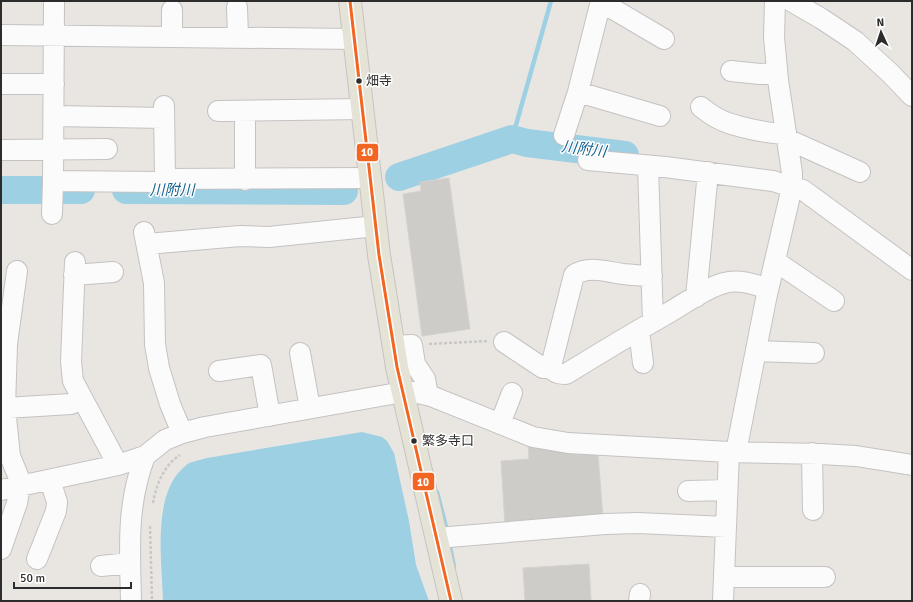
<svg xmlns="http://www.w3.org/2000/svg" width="913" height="602" font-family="Signika,'Noto Sans JP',sans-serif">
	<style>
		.water { fill: #9dd0e3 }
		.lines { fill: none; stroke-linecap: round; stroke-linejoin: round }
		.stream { stroke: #9dd0e3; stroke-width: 4.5 }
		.river { stroke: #9dd0e3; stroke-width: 28 }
		.building { fill: #ceccc9; stroke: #d4d2ce }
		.minor-casing { stroke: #c4c2c2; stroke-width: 22 }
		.major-casing { stroke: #c5c4c2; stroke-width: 24 }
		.path { stroke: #c8c8c7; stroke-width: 2.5; stroke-dasharray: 3 2; stroke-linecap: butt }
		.minor { stroke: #fcfbfb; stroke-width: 20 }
		.major { stroke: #e5e2d6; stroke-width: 22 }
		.bus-1-casing { stroke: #fff; stroke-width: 6 }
		.bus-1 { stroke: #f26522; stroke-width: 3 }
		.bus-dot { fill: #2c2c2c; stroke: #fff; stroke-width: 1.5 }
		.labels { text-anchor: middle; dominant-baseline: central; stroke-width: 3; stroke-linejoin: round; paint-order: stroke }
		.bus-label { font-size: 13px; fill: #2c2c2c; stroke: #fff; text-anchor: start }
		.water-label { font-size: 15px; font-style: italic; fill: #1a6591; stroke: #fff }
		.line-badge { stroke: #fff; stroke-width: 1.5 }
		.badge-label { font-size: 11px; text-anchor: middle; font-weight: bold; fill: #fff }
	</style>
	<rect width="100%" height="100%" fill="#e9e6e2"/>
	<path class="water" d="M362,432l20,5 5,4 7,12 15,68 7,44 13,36h-266c-1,-38 -11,-104 19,-132 2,-2 4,-4 7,-6 5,-2 12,-3 18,-5z"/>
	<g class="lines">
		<path class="stream" d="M512,139l39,-138
			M437,492l9,35
			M450,547l4,20"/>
		<path class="river" d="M399,177l113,-38 15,4 98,12
			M1,190h80
			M126,190l218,1"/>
	</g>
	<path class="building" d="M449,178l21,151 -48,7 -19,-142 18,-3 -1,-9z
		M528,445l47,4v6l23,-1 5,64 -98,8 -4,-65 28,-2z
		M589,564l2,37h-66l-2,-33z"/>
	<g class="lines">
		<defs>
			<path id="minor" d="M775,1l-1,36 4,43 14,93v14l11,3 109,80
				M791,1l31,18 33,22 35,32 22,23
				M601,2l63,37
				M237,7l1,30
				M172,10v27
				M1,35l354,4
				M731,71l29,3 17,-1
				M1,84h53
				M578,92l82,24
				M164,106l1,73 205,-1
				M701,107c5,4 10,8 16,11 13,8 53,16 69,16
				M218,111l145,-2
				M245,111v69
				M54,116l110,2
				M564,135l14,-43 23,-91
				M787,139l73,33
				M1,150l106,-1
				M588,160l77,7 108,14 19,6 -26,112 -30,153
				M648,166l5,156
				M53,181l105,1 7,-3
				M52,214l1,-33 1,-180
				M144,232l10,51 1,61 4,24 11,36 12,29
				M147,244l93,-8 29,1 107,-11
				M775,261l59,40
				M75,262l-4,100 2,19 45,84
				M74,275l39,-3
				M652,276c-9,0 -19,-1 -29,-2 -16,-2 -34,-9 -49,1l-22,87c-1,10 4,12 14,12 34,-21 69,-42 104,-62 15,-9 38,-25 54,-29 15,-4 30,1 44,6
				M696,297l12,-125
				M639,330l4,33
				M504,342l39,26h9
				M394,346l18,-1 3,19 10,15 3,16
				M756,351l58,2
				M300,353l10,55
				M219,371l42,-6 9,51
				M5,408l66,-4 11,-6
				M500,424l12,-31
				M812,453l1,57
				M1,490l117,-25 27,-9 20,-16 17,-7 23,-6 198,-35h11l17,4 102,41 35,6 161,9 91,2 36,2 56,9
				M688,491l39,-1
				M437,538l168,-14 33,-1 88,4
				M1,549l16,-46 3,-16 -1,-9 -9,-22 -5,-48 2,-64 10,-73
				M37,559l19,-48 1,-9 -7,-22
				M101,566l29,-3
				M724,577h101
				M131,601c-1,-52 -5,-95 14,-145
				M639,601l1,-7
				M723,601l6,-149"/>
			<path id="major" d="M350,1l29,254 18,112 54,234"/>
		</defs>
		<use href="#minor" class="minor-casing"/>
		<use href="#major" class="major-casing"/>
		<path class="path" d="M429,344l59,-3
			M153,503c3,-18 11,-38 27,-48
			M150,526l2,75"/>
		<use href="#minor" class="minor"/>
		<use href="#major" class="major"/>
		<defs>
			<path id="bus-1" d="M350,1l29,254 18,112 54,234"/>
		</defs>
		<use href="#bus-1" class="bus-1-casing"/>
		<use href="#bus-1" class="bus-1"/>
	</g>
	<g class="bus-dot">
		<circle cx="359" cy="81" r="3.5"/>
		<circle cx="414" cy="441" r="3.5"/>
	</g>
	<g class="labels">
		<g class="bus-label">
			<text x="366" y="81">畑寺</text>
			<text x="422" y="441">繁多寺口</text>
		</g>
		<g class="water-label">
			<text transform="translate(584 149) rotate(7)">川附川</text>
			<text x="172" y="190">川附川</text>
		</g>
	</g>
	<g class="line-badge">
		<rect x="356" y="143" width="23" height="19" rx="4" fill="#f26522"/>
		<rect x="412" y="472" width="23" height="19" rx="4" fill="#f26522"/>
	</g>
	<g class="badge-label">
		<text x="367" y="156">10</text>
		<text x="423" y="486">10</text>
	</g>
	<rect width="913" height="602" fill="none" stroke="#2c2c2c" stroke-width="4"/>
	<g transform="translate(881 32) rotate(357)" stroke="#ffffff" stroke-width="3" paint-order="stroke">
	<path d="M0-3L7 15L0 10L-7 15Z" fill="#2c2c2c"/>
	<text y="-6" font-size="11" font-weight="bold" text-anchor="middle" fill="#2c2c2c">N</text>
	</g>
	<path d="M14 582v6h117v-6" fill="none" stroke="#2c2c2c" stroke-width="2"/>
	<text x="20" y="582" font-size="12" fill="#2c2c2c" stroke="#ffffff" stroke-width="3" paint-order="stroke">50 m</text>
</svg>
